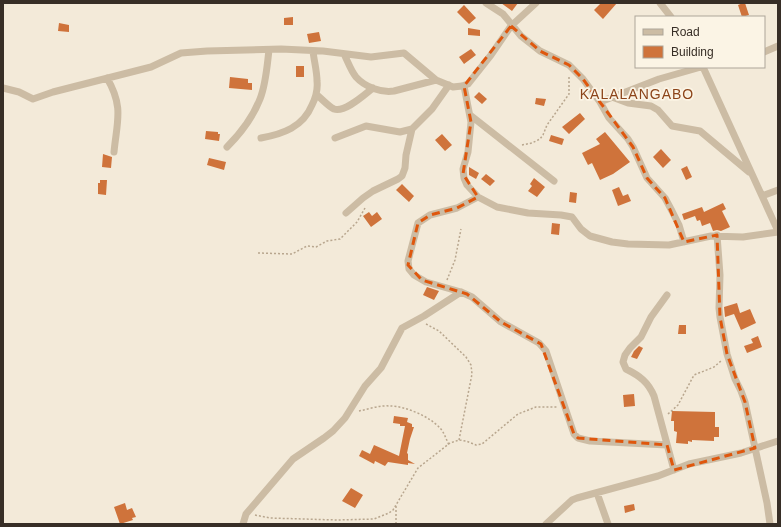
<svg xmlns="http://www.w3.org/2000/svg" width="781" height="527" font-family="Arial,sans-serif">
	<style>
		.building { fill: #cf733b }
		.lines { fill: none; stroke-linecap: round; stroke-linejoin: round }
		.path { stroke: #b8a68e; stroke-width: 1.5; stroke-dasharray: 2 2; stroke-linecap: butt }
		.street { stroke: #ccbca4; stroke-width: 7 }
		.marked { fill: none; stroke: #df570d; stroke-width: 3; stroke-dasharray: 8 5; stroke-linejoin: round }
		.labels { text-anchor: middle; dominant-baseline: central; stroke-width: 3.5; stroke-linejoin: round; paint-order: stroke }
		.quarter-label { font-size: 14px; letter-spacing: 1px; fill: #8c4419; stroke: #fbf4e5 }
	</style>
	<rect width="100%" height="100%" fill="#f3ead9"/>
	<path class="building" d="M501,3h17l-6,8z
		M601,3h16l-14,16 -9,-9z
		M743,3h2l4,12 -7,2 -4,-12z
		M464,5l12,13 -7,6 -12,-12z
		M293,17v8h-9v-7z
		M59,23l10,2v7l-11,-1z
		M468,28l12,2v6l-12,-1z
		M319,32l2,9 -12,2 -2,-9z
		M471,49l5,6 -12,9 -5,-7z
		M296,66h8v11h-8z
		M230,77l18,2v4h4v7l-23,-2z
		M479,92l8,7 -5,5 -8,-7z
		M536,98l10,1 -2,7 -9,-2z
		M580,113l5,6 -16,15 -7,-7z
		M206,131l12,1v2h2l-1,7 -14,-2z
		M605,132l25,30 -17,12 -13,6 -8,-17 -4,2 -6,-12 18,-9 -4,-5z
		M442,134l10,11 -7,6 -10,-11z
		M551,135l13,4 -2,6 -13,-4z
		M661,149l10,11 -8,8 -10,-11z
		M103,154l9,3 -1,11 -9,-1z
		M209,158l17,4 -2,8 -17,-5z
		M687,166l5,11 -6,3 -5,-11z
		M469,167l10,6 -3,6 -7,-4z
		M486,174l9,7 -5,5 -9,-7z
		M534,178l11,9 -8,10 -9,-6 4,-5 -2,-2z
		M100,180h7l-1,15 -8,-1v-11h2z
		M402,184l12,12 -5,6 -13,-12z
		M619,187l4,9 5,-2 3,7 -13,5 -6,-16z
		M570,192l7,1 -1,10 -7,-1z
		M723,203l3,6 -4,2 8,16 -9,4 -4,-1 -4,1 -3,-8 -8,3 -2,-6 -3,1 -2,-5 -11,4 -2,-6 20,-7 2,5z
		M369,212l3,4 5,-4 5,7 -11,8 -8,-11z
		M552,223l8,1 -1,11 -8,-1z
		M427,287l12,4 -5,9 -11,-5z
		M737,303l3,10 10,-4 6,14 -15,7 -7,-16 -9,3 -1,-10z
		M679,325h7v9h-8z
		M758,336l4,11 -15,6 -3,-7 9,-3 -2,-4z
		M639,346l4,2 -6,11 -6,-2 3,-6z
		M634,394l1,12 -11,1 -1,-12z
		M672,411l43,1v15h4v10h-5v4l-22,-1v2l-4,-1v3l-12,-1 1,-11 -3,-1v-10h-3z
		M394,416l14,2 -1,4 5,2v3h2l-4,12 -3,14 1,1v6l7,4 -7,-1v2l-20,-3 -3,4 -10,-5 -1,3 -15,-8 3,-6 8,4 4,-9 25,11 6,-30h-5v-2l-7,-1z
		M351,488l12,7 -8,13 -13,-7z
		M125,503l2,7 5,-2 4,9 -4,1 1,2 -13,4 -6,-17z
		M634,504l1,6 -10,3 -1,-7z"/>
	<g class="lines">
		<path class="path" d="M522,145l10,-2 8,-4 3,-4 4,-10 22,-31v-17
			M258,253l34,1 15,-8 9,1 11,-6 13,-2 17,-17 8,-14
			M447,280l8,-20 6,-31
			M426,324l13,7 27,26 5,8 1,9 -13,66
			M359,411c10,-2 21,-6 31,-5 15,0 39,10 50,22 4,4 6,11 9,17
			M668,414l10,-9 16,-30 20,-8 7,-6
			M255,515l15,3 67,2 37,-1 15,-6 4,-3 25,-42 32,-25 9,-3 7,1 10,4 6,-1 36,-30 18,-7h21
			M396,524v-19"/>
		<path class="street" d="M486,3l17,11 18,22 19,15 29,14 14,14 17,23 9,16 19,21 5,8 14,31 18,20 7,13 7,14 5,17
			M660,3l11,14
			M764,52l14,-6
			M344,54c4,8 7,17 12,23 9,10 25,16 38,14l42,-11
			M703,67l75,164
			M107,78c17,29 10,43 7,74
			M464,86l7,36 -3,30 -5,17 1,9 3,7 11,12 19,10 31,6 33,2 11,2 9,12 9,7 22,6 16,2 41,1 42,-9 32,1 35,-5
			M3,88l16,4 14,7 20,-7 98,-25 30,-14 26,-2 74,-2 42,2 48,6 33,-4 32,27 17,7 9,-1 6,-2 23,-29 20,-29 25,-23
			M317,95c5,4 11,11 17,14 11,4 31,-15 39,-21
			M612,97l16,6 23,3 7,4 14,16 28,5 49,41
			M600,102l59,-23 42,-12
			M470,115l84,66
			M261,138c22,-4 42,-11 51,-33 4,-8 6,-15 5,-24 0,-10 -3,-20 -4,-30
			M335,138l31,-12 34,6 12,-3 20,-20 17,-24
			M227,147c14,-14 26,-30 33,-48 6,-15 7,-33 9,-49
			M762,196l16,-6
			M478,197l-21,11 -27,7 -12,8 -10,38 1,8 5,6 12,7 35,10 11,5 29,25 38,21 7,8 28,83 4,4 12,3 77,4
			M346,213l17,-15 10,-7 25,-12 4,-3 3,-8 1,-13 6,-26
			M717,235l3,40 -1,33 1,9 7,37 8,25 6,12 4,11 22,101 3,21
			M667,295l-16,22 -10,20 -11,11 -5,7 -2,7 3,7c14,7 22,13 28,27l20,74
			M597,493l11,31
			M243,524l3,-10 47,-55 31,-21 9,-7 12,-13 20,-32 16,-18 21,-40 22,-12 37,-24
			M546,524l26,-24 5,-2 81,-22 31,-12 52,-11 37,-12"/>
	</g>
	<path class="marked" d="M511,26l29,25 29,14 14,14 50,68 14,31 18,20 19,44 33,-7 3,82 7,37 18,48 10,46 -81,22 -7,-25 -89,-7 -4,-4 -33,-90 -40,-22 -34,-28 -45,-14 -14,-15 10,-42 12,-8 27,-7 21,-11 -15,-23 8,-52 -7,-36z"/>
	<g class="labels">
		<g class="quarter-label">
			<text x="637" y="94">KALALANGABO</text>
		</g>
	</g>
	<rect width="781" height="527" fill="none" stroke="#372e26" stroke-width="8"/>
	<rect x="635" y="16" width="130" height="52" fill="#fbf4e5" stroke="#ada599"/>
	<rect x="643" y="29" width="20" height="6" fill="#ccbca4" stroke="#ada599"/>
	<text x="671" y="36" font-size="12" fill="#372e26">Road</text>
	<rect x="643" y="46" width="20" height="12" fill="#cf733b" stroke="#ada599"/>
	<text x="671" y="56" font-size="12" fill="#372e26">Building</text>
</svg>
